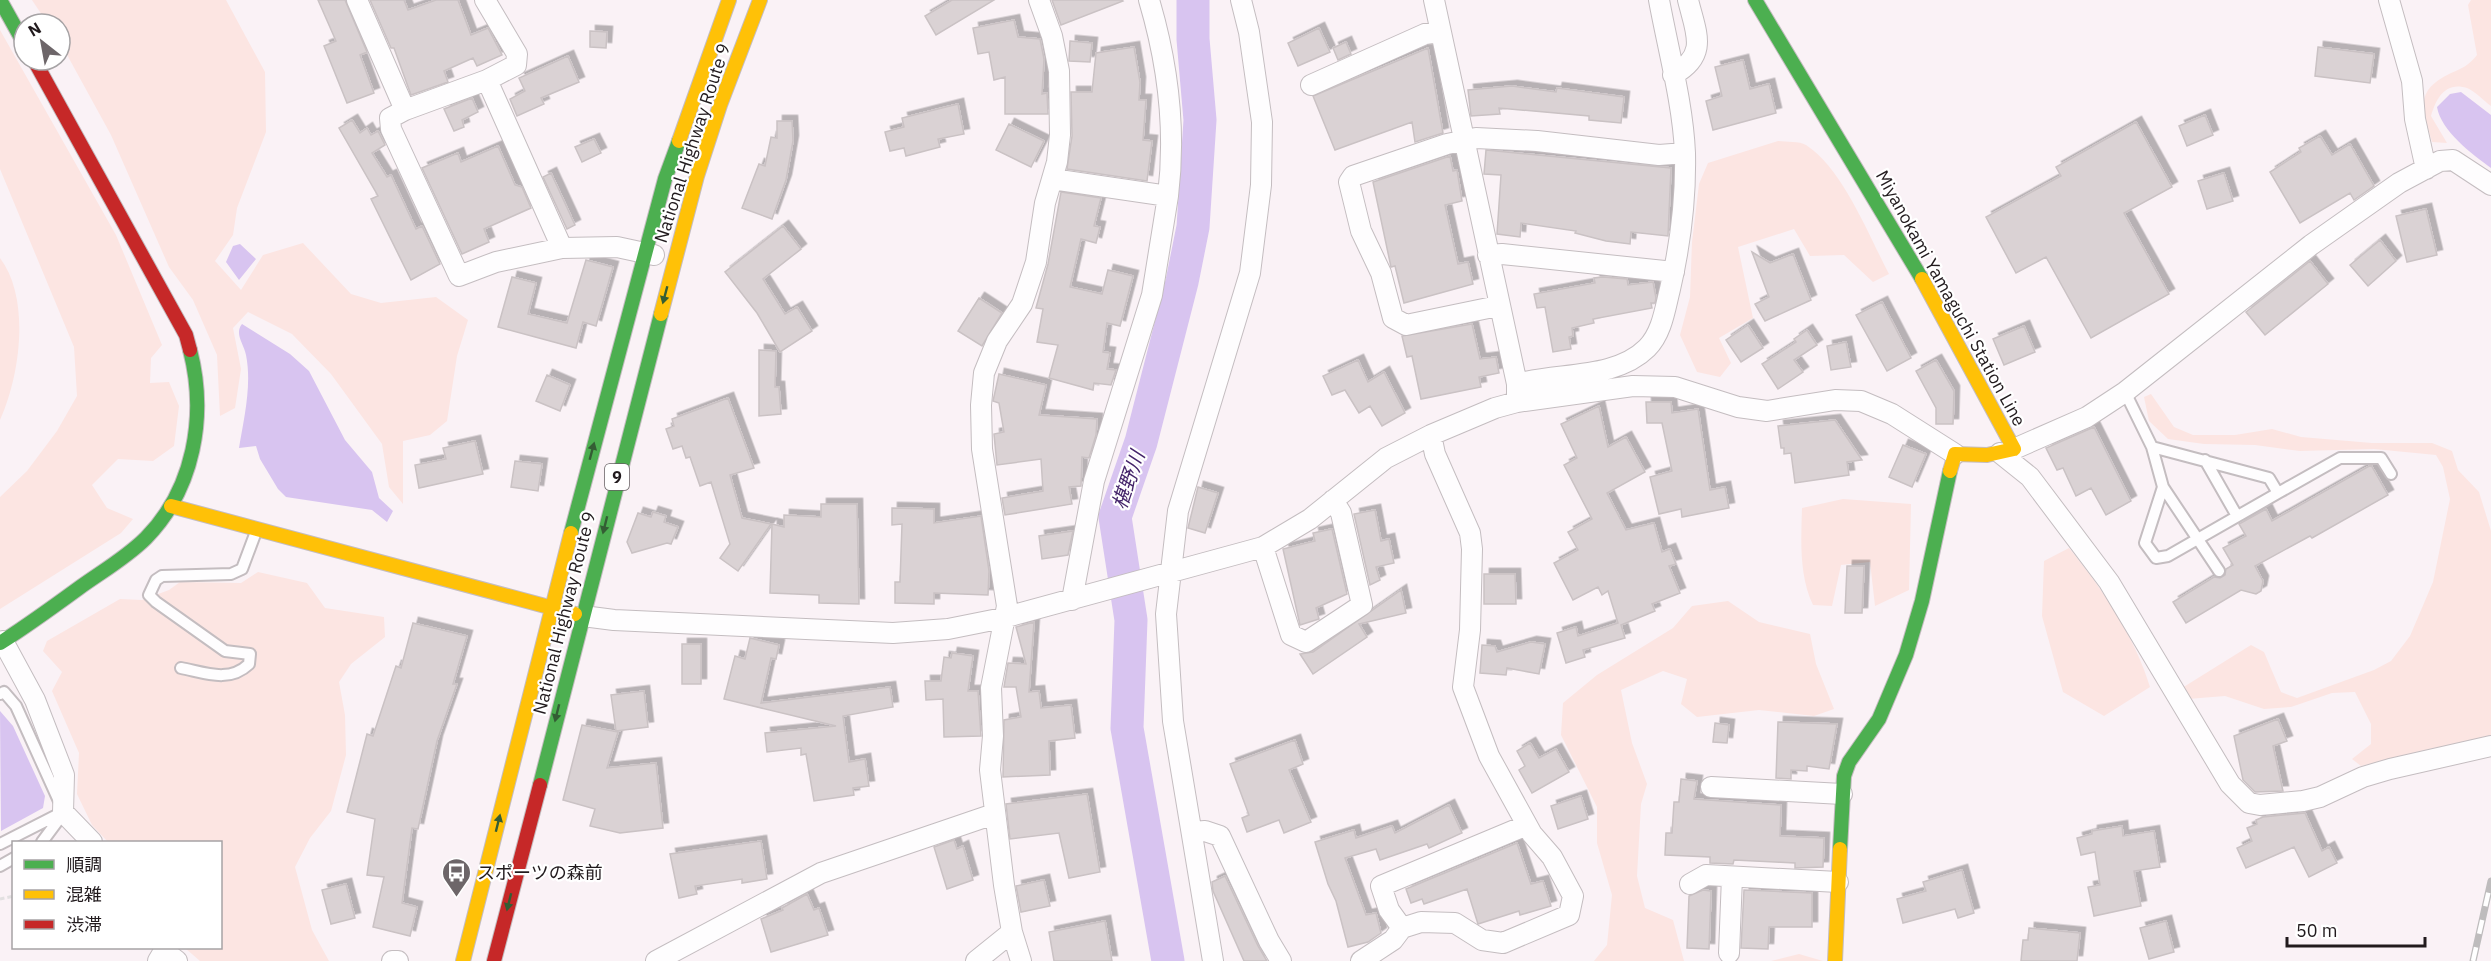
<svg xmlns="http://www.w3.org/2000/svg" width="2491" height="961" font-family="'IBM Plex Sans','Noto Sans JP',sans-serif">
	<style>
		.green { fill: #fce5e2 }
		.water { fill: #d8c4f0 }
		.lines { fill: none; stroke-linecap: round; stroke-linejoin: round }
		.river { stroke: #d8c4f0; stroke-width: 33 }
		.building { fill: #dad2d4; stroke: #cac2c4; stroke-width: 1.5; filter: url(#shadow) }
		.lane-casing { stroke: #c4bdc0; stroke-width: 14 }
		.street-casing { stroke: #c4bdc0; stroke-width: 22 }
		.fast-casing { stroke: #c4bdc0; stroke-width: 16 }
		.slow-casing { stroke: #c4bdc0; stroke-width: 16 }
		.jam-casing { stroke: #c4bdc0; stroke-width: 16 }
		.path { stroke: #e2e0e1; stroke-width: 3; stroke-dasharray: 4.5 3; stroke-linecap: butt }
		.lane { stroke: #fefdfe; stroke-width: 10 }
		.street { stroke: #fefdfe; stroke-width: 20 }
		.fast { stroke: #4caf50; stroke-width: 14 }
		.slow { stroke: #ffc107; stroke-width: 14 }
		.jam { stroke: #c62828; stroke-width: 14 }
		.rail-casing { stroke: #bebcbd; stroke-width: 7 }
		.rail { stroke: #fff; stroke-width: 4.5; stroke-dasharray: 14; stroke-linecap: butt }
		.oneway { fill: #345d34 }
		.labels { text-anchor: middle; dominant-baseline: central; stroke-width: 4.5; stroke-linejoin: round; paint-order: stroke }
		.shield { fill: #fff; stroke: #645f61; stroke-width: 1.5 }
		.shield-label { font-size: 16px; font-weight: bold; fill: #211a1d }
		.street-label { font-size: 18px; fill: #211a1d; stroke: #fff }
		.poi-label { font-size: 18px; fill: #211a1d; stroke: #fff; text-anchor: start }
		.water-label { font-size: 20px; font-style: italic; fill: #45256b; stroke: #fff }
	</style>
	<defs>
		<filter id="shadow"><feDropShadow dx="5.5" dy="-5.5" stdDeviation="0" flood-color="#0004"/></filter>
	</defs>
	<rect width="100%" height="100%" fill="#faf2f6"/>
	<path class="green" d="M32,0h194l39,72 1,60 -29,76 -4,27 -18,26 26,29 22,-35 40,-12 48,51 30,9 55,-6 32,23 -11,36 -10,65 -17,14 -27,6v63l-14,-17 -7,-43 -51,-70 -39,-40 -44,-22 -15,16 8,41 -6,39 -15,8 -3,-61 -24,-55 -24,-33 -58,-132 -51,-93v-18h-12z
		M2471,0h20v106c-7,-5 -16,-15 -24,-18 -22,-7 -31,11 -36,28l16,27 -15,-1c-10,-34 -18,-51 19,-69 12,-5 18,-8 26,-18l-9,-50z
		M0,30l116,205 46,110 -11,13 -1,25 19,-1 10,24 -5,40 -21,15 -35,-2 -26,26 15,23 26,11 -12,14 -121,76v-112l27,-26 30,-40 20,-35 -3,-49 -74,-178z
		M1778,141c9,1 21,0 28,4 37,24 63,91 83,129l-16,8 -29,-27 -34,1 -16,-27 -56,18 15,71 -34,20 12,25 -11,14 -23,-5 -17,-37 10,-38 2,-55 7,-58 9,-21z
		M0,258c31,41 20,118 0,162z
		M2151,394l23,33 19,8h42l37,-6 29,8 71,6h60l20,8 6,19 21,22 12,39v208l-58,9 -72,18 -9,-7 19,-15v-20l-16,-32 -23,1 -41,14 -27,2 -39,-13 -37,3 -6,-11 69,-43 13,7 17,40 16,6 77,-28 17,-9 19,-25 23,-54 17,-83 -7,-32 -7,-12 -62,-6 -74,2 -45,-6 -51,-1 -36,-5 -19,-18 -5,-24z
		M1843,499l68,5 -2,86 -34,16 -5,-44 -29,3 -9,41 -19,-1c-14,-30 -12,-64 -11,-97z
		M2069,548c33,40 66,89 81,139l-46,29 -41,-24 -21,-76 2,-55z
		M258,572l49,11 18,25 59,9 1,20 -34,27 -12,18 6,33 1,40 -15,56 -21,27 -15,29 17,63 17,31h-129l-15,-13h35v-106h-112l-16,-17 -15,-31 2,-41 -27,-62 10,-19 -19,-21 4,-10 73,-42 22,1 27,-10 11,-8 61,1z
		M1728,601l31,21 51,12 6,30 18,45 -20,7 -55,-6 -62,7 -16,-13 6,-25 -24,-8 -42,19 11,53 15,41 -6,20 -4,72 8,32 28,12 11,41h-90l13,-16 5,-50 -15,-52v-36l-36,-72 2,-32 34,-28 76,-47 19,-22z
		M1799,954l24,7h-52z"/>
	<path class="water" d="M2461,92l30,23v53c-19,-14 -50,-37 -54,-61l13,-13z
		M240,244l16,15 -17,21 -13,-18 7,-16z
		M242,324l48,30 19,17 36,69 27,32 7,26 14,13 -6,11 -15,-12 -86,-13 -8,-8 -18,-30 -4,-13 -17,2c5,-30 13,-63 7,-93 -2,-11 -12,-21 -4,-31z
		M0,711l13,15 32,70 -2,12 -42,23z"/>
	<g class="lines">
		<path class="river" d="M1168,961l-41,-233 4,-108 -16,-103 26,-75 41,-160 11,-55 7,-107 -7,-81v-39"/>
	</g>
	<path class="building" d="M318,0h27l22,52 -7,3 14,38 -27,10 -23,-57 12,-5z
		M370,0h34l4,10 28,-10h22l13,35 17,-7 14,27 -25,11 -4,-8 -29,13 4,11 -37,13 -17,-47h-3z
		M952,0h42l-58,35 -11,-19z
		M1052,0h70l1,1 -62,24z
		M1014,20l4,17 22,2 4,20 -2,35 5,-1 1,21h-43v-37l-11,3 -5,-28 -11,2 -5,-26z
		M1319,28l11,24 -32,14 -10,-23z
		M590,31l17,1 -1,16 -16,-1z
		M1070,41l22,2 -2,19 -21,-1z
		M1346,42l5,12 -13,6 -5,-12z
		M1134,47l6,35 -1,18h7l-3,40 9,1 -5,40 -80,-12 5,-33 -1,-44h21l4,-39z
		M2318,47l56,7 -4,29 -55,-7z
		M1428,48l15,85 -28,9 -3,-20 -77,28 -22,-54z
		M568,56l11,26 -38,16 3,6 -27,12 -7,-17 15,-8 -6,-13z
		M1743,60l7,29 19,-5 7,29 -63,17 -7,-29 16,-5 -7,-29z
		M1512,86l44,6 1,-4 67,9 -3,26 -32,-3v-4l-90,-8 1,6 -29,2 -3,-26z
		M472,98l6,14 -16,8 2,7 -10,4 -10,-22z
		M958,104l6,30 -26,5 2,8 -34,9 -2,-8 -14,3 -5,-19 19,-5 -2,-9z
		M2205,115l8,20 -26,11 -8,-20z
		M352,120l8,13 7,-5 4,7 7,-4 7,14 -13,8 15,24 4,-2 25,54 6,-3 18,38 -29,16 -40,-81 7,-3 -39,-68z
		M777,121h15l1,20 -7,39 -14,39 -30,-11 17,-44 6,2 6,-29 6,1z
		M2136,122l36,65 -48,26 45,81 -78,44 -45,-81 -30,16 -30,-56 75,-41 -5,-9z
		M1009,124l35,17 -13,26 -35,-17z
		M2320,136l12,19 18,-11 24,42 -20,14 -4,-7 -50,30 -30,-51 31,-20 -2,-4z
		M594,139l7,14 -19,9 -7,-15z
		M498,146l17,39 7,2 9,21 -47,21 5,13 -27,12 -40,-86 36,-15 3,9z
		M1486,150l185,18 -3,68 -37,-4 -1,12 -24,-3 -31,-8 1,-2 -55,-8 -1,14 -23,-3 4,-59 -17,-1z
		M1450,156l3,15 4,-1 5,31 -17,4 13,59 10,-2 5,22 -69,19 -9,-37 -4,1 -18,-85z
		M551,173l24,52 -8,4 -24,-52z
		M2224,173l9,28 -26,8 -9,-28z
		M1061,192l40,6 -7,28 6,1 -4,16 -15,-4 -11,48 32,7 6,-24 25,6 -13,50 -13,-3 -4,29 7,1 -3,16 9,1 -5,15 -17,-2 -1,7 -44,-12 9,-33 -21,-3 6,-33 -7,-1 12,-44z
		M2426,209l11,46 -30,7 -11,-46z
		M783,226l18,23 -38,30 22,35 12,-7 15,24 -32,21 -23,-39 -32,-41z
		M2380,240l16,21 -28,25 -18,-21z
		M1752,252l18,11 23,-9 18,46 -46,21 -10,-17 14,-7z
		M586,260l27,7 -17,59 -13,-4 -7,26 -78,-21 14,-50 24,6 -8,31 39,9z
		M2310,261l18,23 -63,51 -19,-23z
		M1603,277l24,2 1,6 25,-3 3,16 -1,5h-4l1,5 -59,11 1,4 -22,5 1,8 -4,1 2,12 -18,3 -8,-45 -8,1 -3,-14 61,-11 -1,-5z
		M979,298l23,15 -20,33 -24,-15z
		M1882,302l29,56 -24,13 -31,-56z
		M1472,324l8,35 16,-2 3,16 -20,4 2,10 -60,12 -9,-43 -5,1 -5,-21z
		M1748,325l15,23 -22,14 -15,-22z
		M2024,326l11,26 -31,13 -11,-26z
		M1807,330l10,15 -23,15 9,12 -25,17 -16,-25 34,-22 -2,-3z
		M1846,342l5,25 -20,3 -4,-24z
		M759,350l17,1 -1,36h4l2,27 -22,2z
		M1358,360l10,22 16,-10 21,41 -23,13 -12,-20 -11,7 -14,-23 -13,5 -9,-19z
		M1936,360l18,31 -1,33h-17v-16l-20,-37z
		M999,374l47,11 -7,30 58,4 -1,16 -7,23 -7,-1 -1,29 -12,1 3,17 -67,11 -3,-17 41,-7 -2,-32 -44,6 -3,-31 10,-2 -5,-29 -6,-2z
		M547,375l23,10 -10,26 -24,-10z
		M728,398l26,70 -24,7 12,43 29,6 -33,47 -18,-13 10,-14 -19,-62 -11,4 -10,-29 -4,1 -4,-12 -9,3 -7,-20 8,-3 -2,-7z
		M1646,402h25l1,11 26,-4 12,81 15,-3 4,21 -47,9 -1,-8 -22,5 -9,-37 22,-6 -10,-48h-15z
		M1599,406l9,41 18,-10 19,35 -38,21 19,37 28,-7 8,29 8,-3 6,15 -7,2 11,27 -28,11 3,7 -34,14 4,13 -42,12 2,7 -19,6 -9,-30 19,-6 2,9 40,-13 -10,-32 -6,4 -4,-8 -25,13 -19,-37 24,-13 -10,-18 24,-13 -28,-54 13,-7 -16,-34z
		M1835,420l27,40 -15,2 2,13 -54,8 -4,-30 -7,1v-6h-3l-3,-22z
		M2094,427l37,74 -25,14 -15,-27 -15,8 -13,-28 -6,2 -11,-22z
		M475,441l8,33 -64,14 -4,-23 31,-6 -3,-11z
		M1903,445l23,9 -14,33 -23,-10z
		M515,461l27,3 -4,27 -27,-4z
		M2371,465l17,30 -76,43 -2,-2 -55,30 8,15 -2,10 -5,3 -15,-4 -55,33 -13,-21 41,-25 6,1 5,-3 1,-6 7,-4 -10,-17 23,-12 -7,-12 27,-15 6,12z
		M1198,487l20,6 -13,40 -17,-5z
		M821,504h36l2,100 -40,-1v-8l-49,-2 2,-69 12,3v-12l37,2z
		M892,508l42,1v14l47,-7 8,55 -1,24 -54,-2v11l-39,-1v-21h5l2,-58 -10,1z
		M1375,510l6,31 8,-2 5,24 -18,4 4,13 -10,5 -16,-71z
		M653,512l13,4 -2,6 14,5 -7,17 -4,-1 -35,10 -5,-11 11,-29 13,4z
		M1332,529l15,65 -31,14 3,11 -19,6 -17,-76 32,-8 -2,-8z
		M1073,531l-5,24 -26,4 -3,-23z
		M1847,566h17l-2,47h-17z
		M1484,574h31l1,30h-32z
		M1401,590l5,23 -47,11 8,13 -54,37 -13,-20 13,-2z
		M1034,622l-5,70 10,-1 2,17 30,-3 4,33 -26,3 1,34 -47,2 1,-57 17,-3 -5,-30h-12l4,-24 18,1 -10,-37z
		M413,623l54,13 -14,48h4l-20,57 -19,88 -6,-1 -10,75 15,4 -7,29 -37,-9 11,-50 -17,-2 8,-56 -28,-7 20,-78 6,2 23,-70 5,2z
		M750,638l29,7 -3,14 -5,-1 -10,45 129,-16 3,20 -50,9 6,46 16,-3 4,27 -16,2 1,7 -40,6 -8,-47 -5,1v-7l-34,4 -2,-19 71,-7 -112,-27 11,-43 10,3z
		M1531,642l14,2 -6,30 -32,-6 -1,7 -26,-2 2,-28 13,1 2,6z
		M682,644h19v40h-19z
		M952,653l21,3 -5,35h10l3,45 -37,1 -1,-38 -17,1 -1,-19h16l3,-24 7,1z
		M644,691l4,36 -32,4 -5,-36z
		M2278,719l9,22 -14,5 10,45 -28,1 -12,-12 -9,-44z
		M1778,722l59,2 -8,45 -22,-3v5l-16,-1v9l-15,-1z
		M1715,723l14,2 -2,18 -14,-1z
		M582,725l36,7 -11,36 49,-5 7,65 -43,5 -30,-7 5,-17 -32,-9z
		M1295,740l8,24 -14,6 22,52 -27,11 -5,-13 -32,12 -5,-14 7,-3 -19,-51z
		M1530,743l9,15 17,-9 13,23 -37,21 -13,-23 6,-4 -8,-15z
		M1681,779l16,2 -3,18 87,6 -1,31 44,2 -1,29 -28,1v-5l-61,-3 -1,4 -23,-1v-6l-45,-2 1,-22h6l2,-31h5z
		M1087,794l13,78 -31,6 -10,-45 -49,6 -4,-35z
		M1581,796l7,23 -30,10 -7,-23z
		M1449,805l13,28 -33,15 -2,-4 -47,16 -4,-11 -31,9 21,57 10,-2 5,20 -13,9 -20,5 -12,-46 -8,-17 -13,-42 39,-12 2,8 36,-12 3,7z
		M2305,813l17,38 7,-4 8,16 -28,14 -15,-30 -48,21 -9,-20 15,-7 -5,-13 10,-4 -1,-4 7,-3z
		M2122,826l1,10 31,-5 6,36 -26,4 7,35 -47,10 -6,-29 12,-2 -5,-33 -14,3 -4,-17 15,-4v-3z
		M954,840l3,9 6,-3 10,34 -26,9 -13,-42z
		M761,841l6,38 -25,4v-4l-47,7 2,8 -18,4 -9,-44z
		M1517,843l14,41 12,-3 8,25 -31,9 -1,-4 -41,13 -11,-35 -43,15 -2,-5 -11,4 -5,-14z
		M1962,870l12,43 -16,5 -3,-9 -52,14 -6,-24 29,-8 -3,-9z
		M1225,876l33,70 9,15h-23l-31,-70 -1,-9z
		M1044,880l6,26 -29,6 -5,-26z
		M346,884l9,34 -24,6 -9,-34z
		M1703,890l8,1 -2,58 -22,-1 2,-52z
		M1744,890l68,3v34h-43l-1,22 -27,-1z
		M807,894l7,16 5,-2 9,27 -57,17 -10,-33 22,-9 -1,-2z
		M1105,921l7,40h-58l-5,-29z
		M2166,921l8,31 -25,7 -9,-31z
		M2029,928l51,5 -3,28h-56l2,-21h5z"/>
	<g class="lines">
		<defs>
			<path id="lane" d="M2125,392l27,55 11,40 56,84
				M2152,447l117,31 9,15 62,-35h41l10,16
				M2205,460l32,56
				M2163,487l-18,56 11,15 12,-2 110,-63
				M181,668c25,5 48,15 68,-4l1,-10 -25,-3 -69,-49 -7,-7 7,-15 6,-4 69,-2 11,-5 15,-40
				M0,694l4,-2 12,14 43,95
				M42,842l20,-27
				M0,844l63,-32
				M0,866l14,-8"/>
			<path id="street" d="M357,0l48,110 -15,8 1,11 68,147 37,-14 66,-14
				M485,0l32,54 -1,11 -29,15 75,168 55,-1 37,8
				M1434,0l83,384v12
				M2389,0l23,81 3,38 11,50
				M1673,75c36,-20 23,-42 15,-75
				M1311,85l114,-51 14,-2
				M405,110l82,-30
				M1052,179l116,17c8,-66 0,-132 -19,-196
				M1488,255l14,-1 172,18
				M1498,306l-92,19 -13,-7 -12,-45 -20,-42 -12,-49 4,-6 94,-32 29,-6 61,3 122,14 26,-2
				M1517,384c40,-12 98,-4 130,-36 15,-15 18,-39 23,-59 10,-43 16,-91 15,-136 -2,-49 -17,-104 -26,-153
				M2014,449l73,-32 38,-25 186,-147 88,-62 41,-22 13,-1 38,25
				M2000,453l30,24 79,105 121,202 19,19 11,2 43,-4 17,-4 43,-20 27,-8 101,-23
				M1263,547l28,88 15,7 56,-37 -21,-92 -8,-13
				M1072,600l22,-119 58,-186 16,-99
				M583,616l31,4 279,13 55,-4 55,-11 260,-71 47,-28 76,-61 45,-23 64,-27 22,-6 116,-16 42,1 63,20 29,4 68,-11 26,1 31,13 63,40
				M3,641l32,59 29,75 -1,37 29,30
				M1711,787l131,7
				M1193,832l12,-1 15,5 49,105 12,20
				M1690,884l16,-9 132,7
				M1402,928l-13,-18 -8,-24 146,-61
				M1729,953l3,-76
				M158,961l6,-10 13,10
				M392,961h6
				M656,961l165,-88 173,-59
				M976,961l36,-29
				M1021,961l-9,-29 -8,-47 -14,-115 3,-34 -2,-48 16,-82 -25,-157 -1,-44 3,-32 13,-32 25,-37 14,-42 9,-59 12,-41 3,-27 -1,-64 -7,-35 -13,-36
				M1213,961l-40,-240 -7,-107 12,-103 72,-238 11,-88 1,-63 -13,-90 -8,-32
				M1361,961l32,-21 9,-12 19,-6 34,1 27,17 21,3 66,-28 4,-19 -21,-39 -20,-23 -43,-78 -26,-69 7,-57 2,-81 -2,-16 -35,-79 -4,-19"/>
			<path id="fast" d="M0,0l24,43
				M1755,0l167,279
				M571,533l94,-354 14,-38
				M0,643c27,-17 53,-36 79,-55 22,-16 47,-30 67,-50 48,-49 61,-122 44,-188
				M540,785l121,-471
				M1840,849l4,-73 5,-14 30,-43 27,-64 16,-54 28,-130"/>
			<path id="slow" d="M679,141l50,-141
				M1922,279l92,170 -27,6 -32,-1 -5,17
				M661,314l36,-138 23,-71 40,-105
				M171,506l404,108
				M463,961l108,-428
				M1835,961l5,-112"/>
			<path id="jam" d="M34,60l152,275 4,15
				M494,961l46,-176"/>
		</defs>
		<use href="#lane" class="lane-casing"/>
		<use href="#street" class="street-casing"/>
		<use href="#fast" class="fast-casing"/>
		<use href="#slow" class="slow-casing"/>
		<use href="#jam" class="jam-casing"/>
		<path class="path" d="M0,899l14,-3"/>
		<use href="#lane" class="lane"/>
		<use href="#street" class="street"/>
		<use href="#fast" class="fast"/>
		<use href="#slow" class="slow"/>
		<use href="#jam" class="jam"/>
		<defs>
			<path id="rail" d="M2473,961l18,-80"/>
		</defs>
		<use href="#rail" class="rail-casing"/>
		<use href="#rail" class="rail"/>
	</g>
	<defs><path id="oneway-solid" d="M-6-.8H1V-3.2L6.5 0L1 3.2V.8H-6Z" transform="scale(1.5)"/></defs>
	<g class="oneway">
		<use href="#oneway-solid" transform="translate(665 295) rotate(105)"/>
		<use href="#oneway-solid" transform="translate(592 451) rotate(-75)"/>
		<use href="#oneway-solid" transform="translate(605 525) rotate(104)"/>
		<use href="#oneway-solid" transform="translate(557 713) rotate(104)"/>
		<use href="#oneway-solid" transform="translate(498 823) rotate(-76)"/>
		<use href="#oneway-solid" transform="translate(509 902) rotate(104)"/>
	</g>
	<defs>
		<symbol id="bus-pin" viewBox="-11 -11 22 30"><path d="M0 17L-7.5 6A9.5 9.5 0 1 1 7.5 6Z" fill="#6d6669" stroke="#fff"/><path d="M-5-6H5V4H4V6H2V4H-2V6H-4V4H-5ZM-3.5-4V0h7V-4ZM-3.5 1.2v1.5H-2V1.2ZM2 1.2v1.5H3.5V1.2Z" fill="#fff"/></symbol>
	</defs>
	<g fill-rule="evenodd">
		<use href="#bus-pin" x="440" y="856" width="33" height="45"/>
	</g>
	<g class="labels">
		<rect class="shield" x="605" y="464" width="24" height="26" rx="4.5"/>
		<g class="shield-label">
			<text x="617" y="477">9</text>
		</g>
		<g class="street-label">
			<text transform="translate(692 143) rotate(-72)">National Highway Route 9</text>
			<text transform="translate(1951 298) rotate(61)">Miyanokami Yamaguchi Station Line</text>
			<text transform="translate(564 613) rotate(-76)">National Highway Route 9</text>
		</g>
		<g class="poi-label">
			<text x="477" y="872">スポーツの森前</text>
		</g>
		<g class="water-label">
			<text transform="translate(1128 480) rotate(-71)">椹野川</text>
		</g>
	</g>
	<rect x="12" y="841" width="210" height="108" fill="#ffffff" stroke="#a6a3a5" stroke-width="1.5"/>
	<rect x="24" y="860" width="30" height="9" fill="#4caf50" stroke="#a6a3a5" stroke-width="1.5"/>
	<text x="66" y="871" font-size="18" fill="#211a1d">順調</text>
	<rect x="24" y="890" width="30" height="9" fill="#ffc107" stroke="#a6a3a5" stroke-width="1.5"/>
	<text x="66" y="901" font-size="18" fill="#211a1d">混雑</text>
	<rect x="24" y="920" width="30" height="9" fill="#c62828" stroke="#a6a3a5" stroke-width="1.5"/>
	<text x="66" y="931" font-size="18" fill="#211a1d">渋滞</text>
	<g transform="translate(42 42) rotate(329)"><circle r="28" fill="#ffffff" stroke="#a6a3a5" stroke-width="1.5"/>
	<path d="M0-4.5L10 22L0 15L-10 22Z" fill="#6d6669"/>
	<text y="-9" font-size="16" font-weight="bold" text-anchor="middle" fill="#211a1d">N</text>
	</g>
	<path d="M2287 937v9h138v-9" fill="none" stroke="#211a1d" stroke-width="3"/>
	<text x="2296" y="937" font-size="18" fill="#211a1d" stroke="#ffffff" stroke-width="4.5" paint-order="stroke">50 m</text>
</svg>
